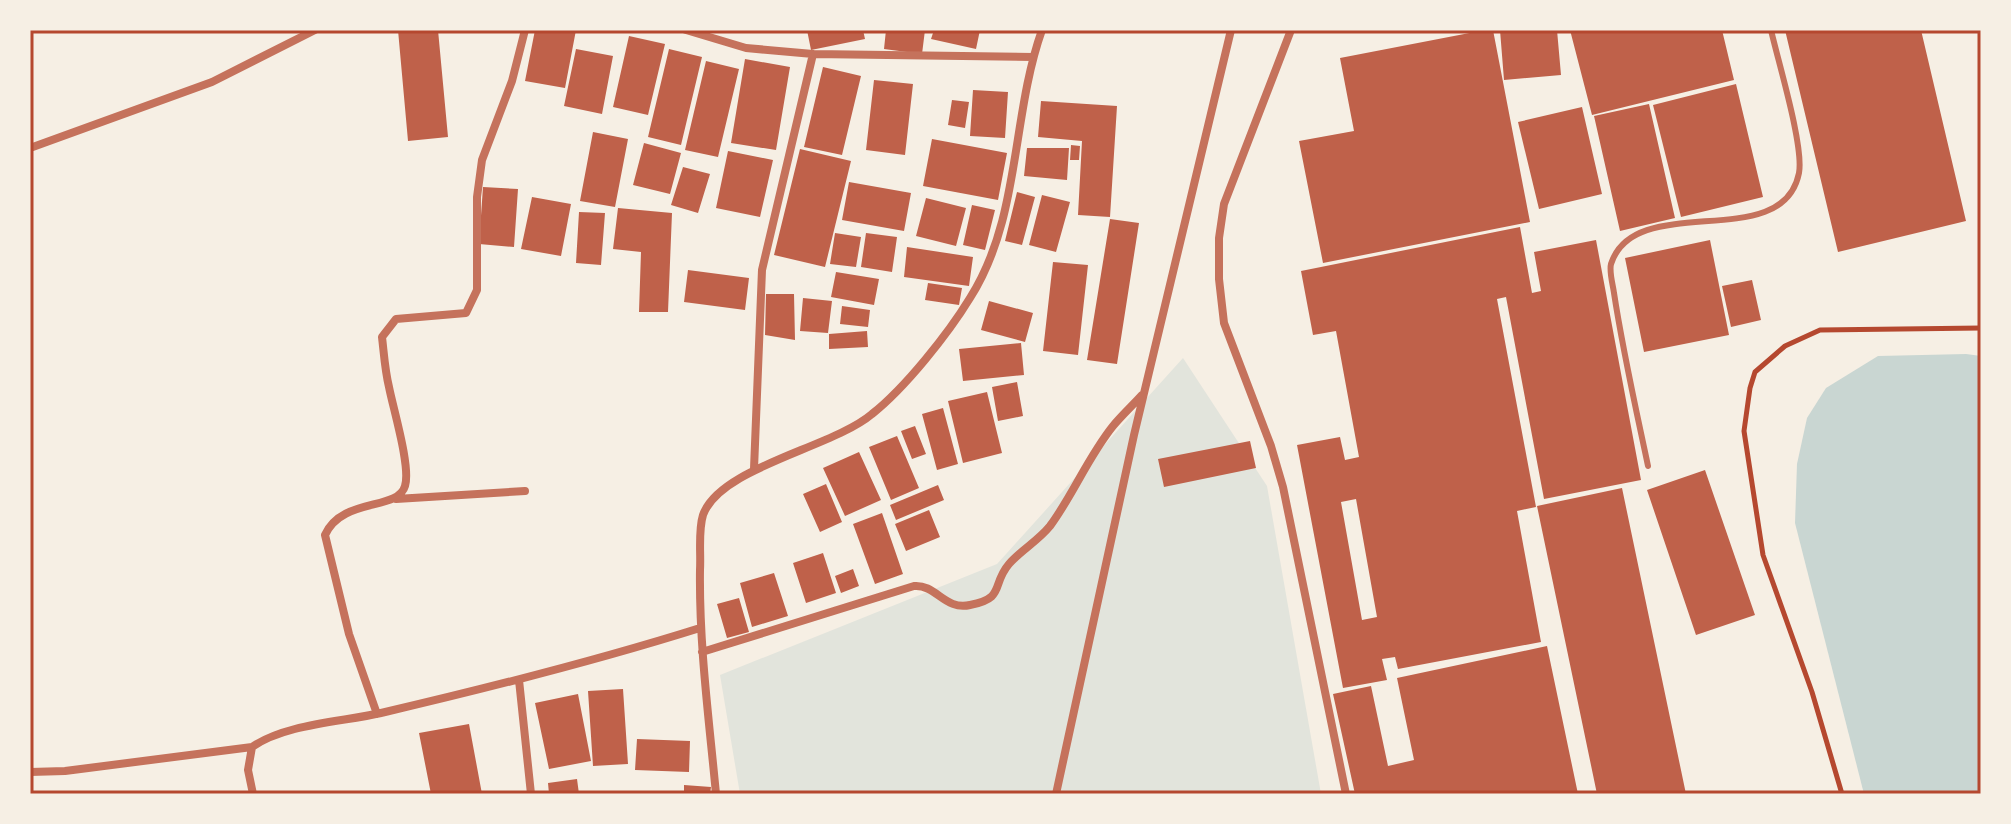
<svg xmlns="http://www.w3.org/2000/svg" width="2011" height="824" font-family="'Nunito Sans',sans-serif">
	<style>
		.green { fill: #e2e4dc }
		.water { fill: #c9d6d2 }
		.building { fill: #bf614a; fill-rule: evenodd }
		.lines { fill: none; stroke-linecap: round; stroke-linejoin: round }
		.path { stroke: #b5482f; stroke-width: 5 }
		.service { stroke: #c5725c; stroke-width: 6 }
		.minor { stroke: #c5725c; stroke-width: 8 }
		.neatline { fill: none; stroke: #b5482f; stroke-width: 3 }
	</style>
	<rect width="100%" height="100%" fill="#f6efe4"/>
	<path class="green" d="M1183,358l84,128 54,308h-581l-20,-119 277,-111z"/>
	<path class="water" d="M1966,354l15,2v438h-117l-69,-271 2,-59 10,-46 19,-30 52,-32z"/>
	<path class="building" d="M398,30h40l10,107 -40,4z
		M535,30h41l-11,58 -40,-7z
		M807,30h56l2,9 -54,11z
		M886,30h39l-3,24 -38,-5z
		M934,30h46l-4,19 -45,-10z
		M1485,30h8l37,192 -207,41 -24,-122 55,-10 -14,-73z
		M1500,30h57l4,45 -57,5z
		M1570,30h152l12,50 -142,35z
		M1785,30h136l45,191 -128,31z
		M629,36l36,8 -17,71 -35,-8z
		M576,49l37,7 -11,58 -38,-8z
		M669,49l33,8 -21,88 -33,-8z
		M745,59l45,8 -14,83 -45,-7z
		M706,61l33,8 -21,88 -33,-7z
		M823,67l38,9 -19,79 -38,-8z
		M874,80l39,4 -8,71 -39,-5z
		M1736,84l27,113 -82,20 -28,-112z
		M973,90l35,2 -3,46 -35,-2z
		M952,100l17,2 -4,26 -17,-3z
		M1041,101l76,5 -7,111 -32,-2 4,-74 -44,-4z
		M1649,104l26,114 -55,13 -26,-115z
		M1582,107l20,87 -63,15 -21,-87z
		M593,132l35,7 -13,68 -35,-6z
		M932,139l75,14 -9,47 -75,-14z
		M644,143l37,10 -11,41 -37,-9z
		M1071,145l9,1 -1,14h-9z
		M1027,148h42l-2,32 -43,-4z
		M800,149l51,12 -26,106 -51,-12z
		M728,151l45,9 -13,57 -44,-9z
		M683,167l27,7 -12,39 -27,-8z
		M849,182l62,11 -7,38 -62,-11z
		M483,187l35,2 -4,58 -35,-3z
		M1017,192l18,5 -13,48 -17,-4z
		M1042,195l28,7 -14,50 -27,-7z
		M532,197l39,7 -10,52 -40,-7z
		M926,198l40,10 -10,38 -40,-10z
		M972,205l23,5 -10,40 -22,-5z
		M618,208l54,5 -4,99h-29l2,-60 -28,-3z
		M579,212l26,1 -4,52 -25,-2z
		M1110,219l29,4 -22,141 -30,-4z
		M1520,227l12,66 9,-2 -7,-39 62,-12 45,240 -97,19 -38,-202 -9,2 39,208 -19,4 24,131 -143,27 -3,-12 -13,2 5,21 -44,8 -46,-243 43,-8 5,23 14,-3 -23,-126 -23,4 -12,-64zM1356,499l21,118 -15,3 -21,-118z
		M835,233l26,4 -5,30 -26,-3z
		M866,233l31,4 -5,35 -31,-5z
		M1710,240l19,95 -85,17 -19,-94z
		M907,247l66,10 -4,29 -65,-9z
		M1053,262l35,3 -10,90 -35,-4z
		M688,270l61,8 -4,32 -61,-8z
		M836,272l43,7 -5,26 -43,-8z
		M1752,280l9,40 -30,7 -9,-41z
		M928,283l34,5 -3,17 -34,-5z
		M766,294h28l1,46 -30,-5z
		M803,298l29,3 -4,32 -28,-2z
		M989,301l44,12 -8,29 -44,-12z
		M842,306l28,4 -2,17 -28,-3z
		M867,331l1,16 -39,2v-15z
		M1021,343l3,32 -61,6 -4,-32z
		M1017,382l6,34 -25,5 -6,-34z
		M987,392l15,61 -39,10 -15,-62z
		M943,408l15,56 -21,6 -15,-56z
		M915,426l11,28 -14,5 -11,-28z
		M897,436l22,52 -28,12 -22,-53z
		M1250,441l6,27 -92,19 -6,-28z
		M859,452l22,48 -36,16 -22,-48z
		M1705,470l50,145 -59,20 -49,-145z
		M826,484l16,38 -22,10 -17,-38z
		M938,485l6,15 -48,20 -6,-15z
		M1622,488l64,306h-89l-60,-288z
		M929,510l11,27 -34,14 -11,-27z
		M882,513l21,61 -28,10 -22,-60z
		M823,553l13,40 -30,10 -13,-40z
		M853,569l6,17 -18,7 -6,-17z
		M774,573l14,43 -36,11 -12,-44z
		M739,598l10,34 -22,6 -10,-34z
		M1547,646l31,148h-223l-22,-100 38,-8 17,80 26,-6 -17,-82z
		M623,689l5,75 -35,2 -5,-75z
		M578,694l13,67 -42,8 -14,-66z
		M469,724l13,70h-51l-12,-61z
		M637,739l53,2 -1,31 -54,-2z
		M577,779l2,15h-30l-1,-11z
		M684,785l27,2 -1,7h-26z"/>
	<g class="lines">
		<path class="path" d="M1842,794l-30,-102 -49,-137 -19,-124 6,-43 5,-16 30,-26 35,-16 161,-2"/>
		<path class="service" d="M1648,466c-12,-57 -25,-114 -34,-173 -1,-8 -5,-21 -3,-29 24,-75 172,-9 188,-91 5,-27 -21,-112 -28,-143"/>
		<path class="minor" d="M686,30l60,18 67,6 220,3
			M1291,30l-67,174 -5,34v41l5,44 47,123 12,41 63,307
			M30,148l182,-66 103,-52
			M754,469l8,-199 51,-216
			M396,499l129,-8
			M702,652l212,-66c22,-2 31,25 56,19 36,-7 21,-20 39,-41 12,-14 29,-23 41,-38 23,-31 38,-69 63,-100 9,-11 20,-21 29,-31
			M519,680l12,114
			M377,714l-28,-80 -24,-99c17,-38 73,-24 80,-49 6,-19 -12,-78 -16,-99 -4,-16 -5,-33 -7,-50l14,-18 70,-6 11,-23v-93l5,-37 30,-79 13,-51
			M252,747l-4,23 5,24
			M30,772l35,-1 187,-24c33,-23 89,-25 129,-34 107,-25 214,-52 319,-85
			M716,794c-7,-75 -17,-149 -16,-224 1,-17 -2,-39 3,-55 17,-48 129,-67 169,-101 33,-26 76,-80 98,-116 51,-80 41,-181 72,-268
			M1056,794l78,-359 97,-405"/>
	</g>
	<rect width="2011" height="824" fill="none" stroke="#f6efe4" stroke-width="64"/>
	<rect x="32" y="32" width="1947" height="760" class="neatline"/>
</svg>
